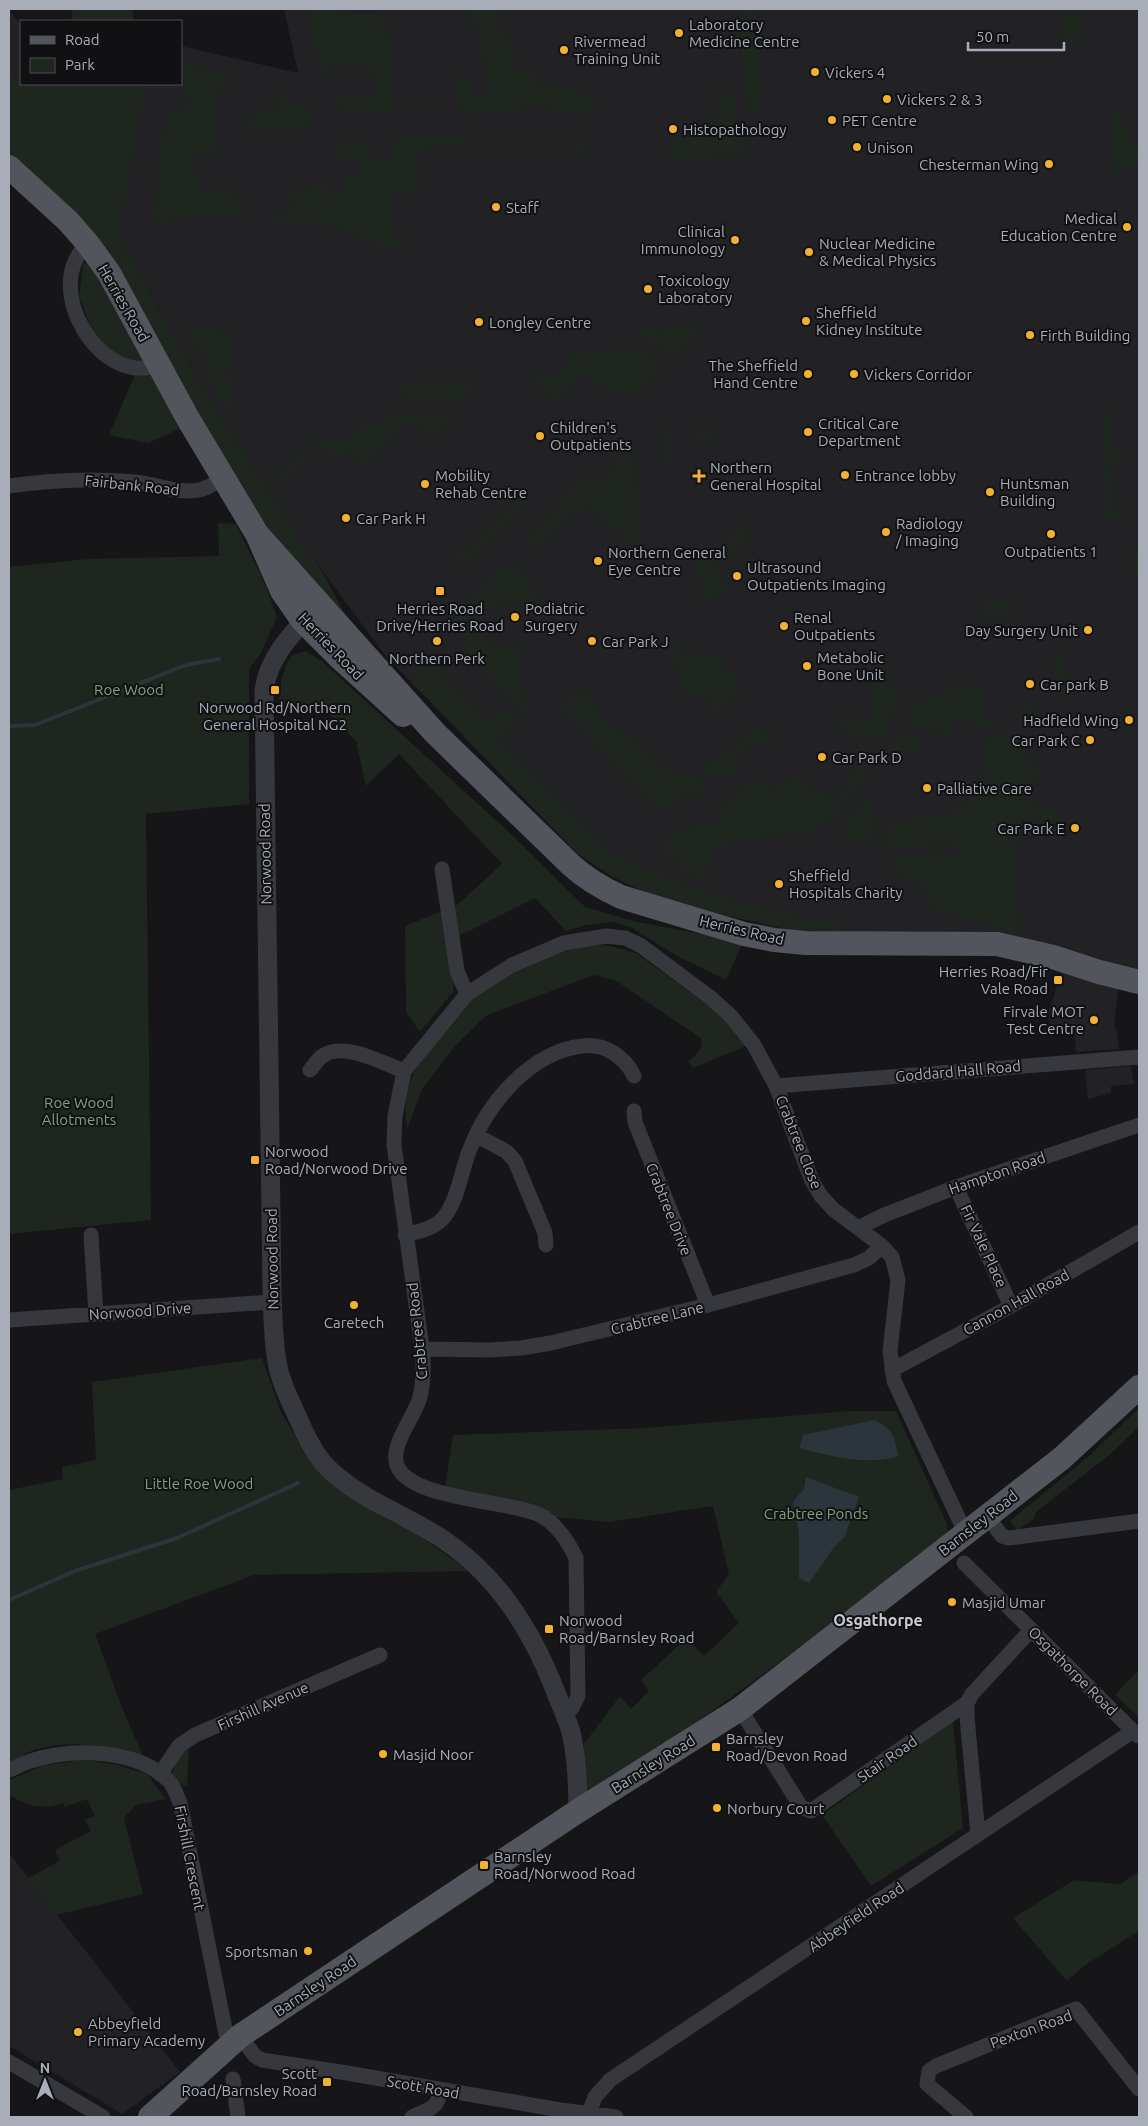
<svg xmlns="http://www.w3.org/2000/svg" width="1148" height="2126" font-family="Ubuntu,sans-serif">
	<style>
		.built { fill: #222225 }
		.green { fill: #1e261f }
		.water { fill: #2c353c }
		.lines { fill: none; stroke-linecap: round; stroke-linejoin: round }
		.stream { stroke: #2c353c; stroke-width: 4 }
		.minor { stroke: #37383d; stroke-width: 15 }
		.tertiary { stroke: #37383d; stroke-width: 19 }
		.primary { stroke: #53555c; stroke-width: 24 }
		.poi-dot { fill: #f2b134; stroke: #111113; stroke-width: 2 }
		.labels { text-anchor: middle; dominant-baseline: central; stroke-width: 4; stroke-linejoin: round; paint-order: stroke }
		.poi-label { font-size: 15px; fill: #a8adb8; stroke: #111113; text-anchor: start }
		.street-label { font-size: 15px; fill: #a8adb8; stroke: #111113 }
		.park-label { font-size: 15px; fill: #7fa381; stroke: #111113 }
		.neighbourhood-label { font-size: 16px; font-weight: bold; fill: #c9ccd4; stroke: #111113 }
	</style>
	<rect width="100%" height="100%" fill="#161618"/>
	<path class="built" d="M284,9h855v966l-155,-39 -194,-6 -73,-17 -75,-22 -31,-15 -34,-23 -193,-199 -80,-108 -90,-139 -96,-170 -109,-107v-120l12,15v59h160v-38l117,27z
		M1063,967l56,17 -5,43 3,4 2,18 -43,3 -2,-22 -24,1 -1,-20z
		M1131,1066l3,18 -23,2v7l-23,6 -3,-29z
		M9,1853l171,219 -58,42 -113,-68z"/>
	<path class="green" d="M73,9h60v12h-52l-10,-2z
		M307,9h30l2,3 42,1 1,11 5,2 -2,10 7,5 3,69h43l1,2 -98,-1 -7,-13 40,-2 1,-19 -5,-1v-10l-40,2 1,9h-7l-14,-47z
		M464,9h39l-6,21 15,11 1,29h21l2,13 34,3 11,10 14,3 -4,15 -64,-8 -15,5 -51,2 -3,-14 -1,-21 15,4 3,13 17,-5 -8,-16 -2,-51h-12z
		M741,9h15l8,94 -8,10 -7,2 -8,-58z
		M1074,9c13,5 12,25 6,35l-11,1c-11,-7 -11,-26 -3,-35z
		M181,63l52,14 -5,8 -14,4 7,32 -8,2 6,29 -26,4 8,38 32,-5 12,23 -91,10 4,-58 9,-46 23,-20 -9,-15z
		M9,78h12v6h125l-28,153 96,170 90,139 18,25 33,62 -50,-53 -55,-75 -164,-278 -77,-73z
		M272,92l34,14 4,10 -1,9 -13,8 -1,-6 -45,7 -3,-15 24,-11 8,-1 2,-7 -10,-2z
		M716,93h17l11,59 -1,3 -73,5v-22l40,-2v-14l7,-1z
		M1112,114h8l19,39v9l-25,14 -4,-2 6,-4 -5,-44z
		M458,138l9,2h114l4,2 6,19 -11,-5v-10l-154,2 -9,8 1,34 -8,3 -18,1 2,43h9l1,10 -11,3 -73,-29h-50l5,-5 18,-5 -4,-17 38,-11 3,13 14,-4 -4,-14 21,-7 -5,-14 -16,4 -6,-18 14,-4 20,4v15l25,-1 1,-15 7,-3z
		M89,260l47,83 43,86 -31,14 -39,-8 25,-58 -3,-13 -22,-14 -17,-20 -13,-34 4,-31z
		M692,325l5,1 2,7 -20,20 -7,4 -33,-25 2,-3h15l7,6 7,-9z
		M217,329v4l14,-1 3,31 -4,3 -8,1 1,9h8l2,22 -2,11c-31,-19 -16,-60 -47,-78z
		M625,347l12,2 23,17 1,4 -24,26 -27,-3 -6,-7h-6l-15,-12 -28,28 -19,-18 -5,-8 29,-2 11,-20 50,-3z
		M476,380l-15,24 -19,-6h-36l-4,-3 -1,-11z
		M1103,410l10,12v21l10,20 -13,1 5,46h8l1,4 -7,6 -10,2z
		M435,412l12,2 5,4 -20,18 -15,-12h-11l-39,41 -5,-2 -14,-13 -11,10 -19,-16 7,-5 24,-1 23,-17 10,1 7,-4 -1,-5z
		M698,430h10l2,7h5l-1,6 -15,1z
		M660,431h11v32l-8,1 -1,-11 4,-6 -1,-7 -5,-6z
		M314,438l7,1 -45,49 -4,-8z
		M635,443l4,101 -6,4 -16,-18 -4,2 -29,-27 -49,48 -5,-10 2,-12 53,-54 9,8z
		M524,494l4,5 -2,7 -55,56 -6,4 -5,-2 -4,-9 5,-5 10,-1 45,-50z
		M218,523l18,1 29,60 12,33 -16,36 -12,16v135l-103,10 5,406 -142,14v-667l79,-8 131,-3z
		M745,525l6,12 -20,16 -6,-9z
		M1134,546l5,8v22h-4c-3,-9 -6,-21 -1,-30z
		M709,560l22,30 -27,10 -9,-38z
		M502,567h12l16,11v11l9,13 -55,4v38l37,1v28l5,39 -2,3 -60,-66c2,-14 -3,-19 -13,-29z
		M1005,602l5,3 2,30 -13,7 6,-25 -9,-3 -2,4 -14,-3 2,-12z
		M678,641l9,15 8,-2 29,3 1,15h11l1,25 -22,19 -5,-20 -22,3 -18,-54z
		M306,651l17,11 191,175 71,70 48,14 110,21 -17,38 -49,-24 -45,-28 -18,-6 -28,3 -20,6 -31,-33 -76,38 -6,56 -33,40 -14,-20 -1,-86 52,-21 45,-41 -103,-110 -33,32 -10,-45 -33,-32 -44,-1c0,-22 2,-34 13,-53z
		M1056,654l5,1 3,15 4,1 2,20h3v5l-7,1 -7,-4c-4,-10 -8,-28 -3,-39z
		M873,661l11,1 14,35 -14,40 -2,3 -6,1 -39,-12v-11l27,-1 9,2z
		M433,663l53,61 13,-12 3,2 6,-7 11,12 -21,18 120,122 11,1c67,35 139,51 212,64l-2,7 -49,-1 -73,-17 -75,-22 -31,-15 -34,-23 -166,-171z
		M959,686h14l10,5 4,10 -6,4 7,14 4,-1 3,6 -2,3 -13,5 -5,-2v-10l-23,3v11l-3,1 -38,-10 -4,-12 4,-5z
		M586,689l17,32 41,25 19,24 38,8 3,18 -21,-1 -1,7 -19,10 -100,-103 -1,-5 6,-5z
		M1029,704l12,16 -3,3h-8l-9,-15z
		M756,726l8,8h16l-17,13 -9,-6 -21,19 6,8 -17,14 -8,-2 -10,-7v-13l6,6z
		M1004,733l37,36 -19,32 35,10 -1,11 -32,-5 -11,60v20l8,18 -1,19 -86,-25 -14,-24 -30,-14 3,-13 50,-7 7,8 9,-7 -7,-10 -54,7 -14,-3 -2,-7 5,-11 18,-8 41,-4 27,-18v-19l11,-2 1,-36z
		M912,735l7,1 4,7 -1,5c-14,6 -22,-1 -35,12l-4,-1c6,-15 13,-20 29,-24z
		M860,740l13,21c-12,24 -39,64 -66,72 -24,6 -49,1 -73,8 -7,2 -14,6 -21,9l-8,29 -25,-8 3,-8 -24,-13 19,-20 41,-8 -5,-9 44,-35 12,12 22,-13 46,24 23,-40 -8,-5z
		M869,800c8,11 10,27 4,40l-10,5 -11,-3 -7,-8c3,-16 7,-29 24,-34z
		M590,945l20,1 26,7 90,65 22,27 -55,23 -5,-7c9,-7 15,-11 13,-23l-86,-58 -21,-5 -107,40 -32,31 -33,43 -15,40c-7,-49 13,-70 42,-106 7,-8 14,-20 22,-26 35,-25 77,-43 119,-52z
		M262,1358l18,52 23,40 34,39 49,30 31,15 52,37 -215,4 -159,59 28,76 20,46c-34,-10 -71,-17 -106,-7 -10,3 -19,9 -28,13v-272l54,-11 -1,-12 34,-7 -4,-78z
		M1139,1408v19l-31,29 -72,56 -2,7 -17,11 -7,-9 79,-65z
		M851,1411h45l51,113 1,10 -161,123 -190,137h-8l-4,-9 -1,-41 36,-48 11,13 18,-18 -8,-11 46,-42 17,18 35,-33 -23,-31 13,-18 -16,-68 -104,16 -67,-6 -97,-29 8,-52 192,-7z
		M1139,1670v48l-24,-23z
		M953,1721l10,107 -92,58 -49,-71z
		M189,1749l-2,37 -7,-2 -7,-10 1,-9 8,-15z
		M83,1760l31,4 33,10 19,25 -30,6 -12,13 19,76 -87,21 -28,-37 32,-17 -5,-11 36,-19 -6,-11 10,-4 -8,-17 -23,8 -1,-4c-19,7 -35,4 -51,-7l-3,1v-17l36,-15z
		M1139,1872v59l-54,34 -18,16 -54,-63 61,-38 46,4z"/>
	<path class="water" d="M875,1420c18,11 20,15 23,36 -31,10 -68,0 -99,-8l4,-13z
		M806,1477l53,20 -14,39 -11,11 -25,36 -10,-5v-46l-6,-30 11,-13z"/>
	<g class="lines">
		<path class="stream" d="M9,726l26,-1 151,-60 33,-6
			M9,1600l66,-29 102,-33 121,-55"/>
		<path class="minor" d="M88,244c-50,44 16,146 70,120
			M9,486c42,-6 83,-8 126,-4 20,2 44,12 64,8 10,-2 16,-7 24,-12
			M442,869l15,102 10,23
			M310,1070c4,-4 8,-12 14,-15 22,-13 58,8 80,16
			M776,1086l363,-29
			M634,1111l1,11 73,183
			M476,1135l31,17 8,9 30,72 1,12
			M956,1187l55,119
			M858,1228l24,-12 74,-29 183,-62
			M91,1235l5,79
			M405,1235c15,-4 30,-6 40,-19 14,-20 16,-45 25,-67 18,-47 61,-97 112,-103 23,-3 43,11 52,30
			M9,1320l263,-18
			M422,1349l67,1 32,-2 30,-5 157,-38 146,-40 15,-7 13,-12
			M892,1370l119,-64 128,-74
			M987,1516l15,20 7,2 130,-17
			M964,1563l174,173
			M740,1709l61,98 10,4 156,-108
			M564,1712l8,-4 6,-12 -2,-138c-8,-17 -19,-34 -36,-43 -30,-15 -139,-15 -144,-54 -3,-20 19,-45 24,-64 4,-14 3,-27 3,-42l-29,-210 1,-29 9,-45 63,-77 45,-29 52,-22 42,-7 19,2 15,7 71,53 20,18 23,29 22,41 36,95 9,15 13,14 48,36 10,11 6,23 -8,71 4,30 71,151
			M9,1770c8,-3 16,-8 25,-10 39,-12 101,-11 133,19 7,6 9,15 13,24l46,231 6,9
			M160,1774l19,-28 16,-11 185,-80
			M978,1835l-11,-118v-14l5,-9 59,-64
			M240,2036l15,20 7,4 85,13 213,37 56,7
			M9,2062l94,55
			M233,2079l5,38
			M589,2113l6,-16 15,-17 523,-349
			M412,2117c17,-8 25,-7 29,-27
			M966,2117l-39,-33 2,-13 7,-5 140,-57 63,80"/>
		<path class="tertiary" d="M312,612c-21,22 -44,47 -48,78l8,602c1,25 1,51 6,75 4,19 13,36 21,53 6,15 14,30 24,43 33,36 81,50 121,77 54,36 88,91 111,150 5,14 12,28 16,42 6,26 7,53 7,79"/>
		<path class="primary" d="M9,167l59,54 20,23 21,29 78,144 70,117 25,57 21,30 36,36 64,58
			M257,534l178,199 136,132c15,14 31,23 50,32l123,37 30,6 32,3 191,1 56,13 46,15 40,10
			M150,2117l90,-81 338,-225 162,-102 322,-251 77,-71"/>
	</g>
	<g class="poi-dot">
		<circle cx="679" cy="33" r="5"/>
		<circle cx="564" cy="50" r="5"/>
		<circle cx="815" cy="72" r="5"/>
		<circle cx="887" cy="99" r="5"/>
		<circle cx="832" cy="120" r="5"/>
		<circle cx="673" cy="129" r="5"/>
		<circle cx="857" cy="147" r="5"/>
		<circle cx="1049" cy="164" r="5"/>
		<circle cx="496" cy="207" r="5"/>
		<circle cx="1127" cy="227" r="5"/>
		<circle cx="735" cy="240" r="5"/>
		<circle cx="809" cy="252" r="5"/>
		<circle cx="648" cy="289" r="5"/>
		<circle cx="806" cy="321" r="5"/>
		<circle cx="479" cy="322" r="5"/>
		<circle cx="1030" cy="335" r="5"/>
		<circle cx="808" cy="374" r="5"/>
		<circle cx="854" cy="374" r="5"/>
		<circle cx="808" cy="432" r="5"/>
		<circle cx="540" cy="436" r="5"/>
		<circle cx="845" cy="475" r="5"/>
		<path d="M696.5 468.5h5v5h5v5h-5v5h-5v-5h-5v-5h5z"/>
		<circle cx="425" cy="484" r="5"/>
		<circle cx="990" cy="492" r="5"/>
		<circle cx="346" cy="518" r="5"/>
		<circle cx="886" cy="532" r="5"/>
		<circle cx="1051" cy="534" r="5"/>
		<circle cx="598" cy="561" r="5"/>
		<circle cx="737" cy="576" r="5"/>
		<rect x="435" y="586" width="10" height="10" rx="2.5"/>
		<circle cx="515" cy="617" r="5"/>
		<circle cx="784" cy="626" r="5"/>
		<circle cx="1088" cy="630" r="5"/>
		<circle cx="437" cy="641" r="5"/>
		<circle cx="592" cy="641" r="5"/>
		<circle cx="807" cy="666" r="5"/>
		<circle cx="1030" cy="684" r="5"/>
		<rect x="270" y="685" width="10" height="10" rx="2.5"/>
		<circle cx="1129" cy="720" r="5"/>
		<circle cx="1090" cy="740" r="5"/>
		<circle cx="822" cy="757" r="5"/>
		<circle cx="927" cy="788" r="5"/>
		<circle cx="1075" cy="828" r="5"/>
		<circle cx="779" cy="884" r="5"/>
		<rect x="1053" y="975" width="10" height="10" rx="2.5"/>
		<circle cx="1094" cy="1020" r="5"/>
		<rect x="250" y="1155" width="10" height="10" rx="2.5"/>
		<circle cx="354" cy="1305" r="5"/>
		<circle cx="952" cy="1602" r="5"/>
		<rect x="544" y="1624" width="10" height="10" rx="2.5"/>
		<rect x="711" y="1742" width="10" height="10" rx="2.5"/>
		<circle cx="383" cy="1754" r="5"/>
		<circle cx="717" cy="1808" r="5"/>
		<rect x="479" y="1860" width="10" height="10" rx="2.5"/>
		<circle cx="308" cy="1951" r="5"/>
		<circle cx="78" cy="2032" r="5"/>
		<rect x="322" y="2077" width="10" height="10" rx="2.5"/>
	</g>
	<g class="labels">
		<g class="poi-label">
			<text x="689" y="24">Laboratory<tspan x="689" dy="17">Medicine Centre</tspan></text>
			<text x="574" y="41">Rivermead<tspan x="574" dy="17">Training Unit</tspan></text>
			<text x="825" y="72">Vickers 4</text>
			<text x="897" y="99">Vickers 2 &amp; 3</text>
			<text x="842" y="120">PET Centre</text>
			<text x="683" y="129">Histopathology</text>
			<text x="867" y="147">Unison</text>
			<text x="1039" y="164" text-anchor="end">Chesterman Wing</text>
			<text x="506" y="207">Staff</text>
			<text x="1117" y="218" text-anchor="end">Medical<tspan x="1117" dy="17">Education Centre</tspan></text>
			<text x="725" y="231" text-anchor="end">Clinical<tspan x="725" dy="17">Immunology</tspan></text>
			<text x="819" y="243">Nuclear Medicine<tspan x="819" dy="17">&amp; Medical Physics</tspan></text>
			<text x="658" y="280">Toxicology<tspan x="658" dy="17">Laboratory</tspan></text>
			<text x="816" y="312">Sheffield<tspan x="816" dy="17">Kidney Institute</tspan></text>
			<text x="489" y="322">Longley Centre</text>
			<text x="1040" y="335">Firth Building</text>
			<text x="798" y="365" text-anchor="end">The Sheffield<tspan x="798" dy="17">Hand Centre</tspan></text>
			<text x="864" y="374">Vickers Corridor</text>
			<text x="818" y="423">Critical Care<tspan x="818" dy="17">Department</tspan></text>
			<text x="550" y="427">Children's<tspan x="550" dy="17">Outpatients</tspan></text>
			<text x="710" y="467">Northern<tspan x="710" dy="17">General Hospital</tspan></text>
			<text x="435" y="475">Mobility<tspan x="435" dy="17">Rehab Centre</tspan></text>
			<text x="855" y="475">Entrance lobby</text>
			<text x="1000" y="483">Huntsman<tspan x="1000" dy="17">Building</tspan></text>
			<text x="356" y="518">Car Park H</text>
			<text x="896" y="523">Radiology<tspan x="896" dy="17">/ Imaging</tspan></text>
			<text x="1051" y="551" text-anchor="middle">Outpatients 1</text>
			<text x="608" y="552">Northern General<tspan x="608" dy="17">Eye Centre</tspan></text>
			<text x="747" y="567">Ultrasound<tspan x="747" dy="17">Outpatients Imaging</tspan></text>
			<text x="440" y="608" text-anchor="middle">Herries Road<tspan x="440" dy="17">Drive/Herries Road</tspan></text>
			<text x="525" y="608">Podiatric<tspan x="525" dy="17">Surgery</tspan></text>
			<text x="794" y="617">Renal<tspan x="794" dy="17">Outpatients</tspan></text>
			<text x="1078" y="630" text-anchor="end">Day Surgery Unit</text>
			<text x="602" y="641">Car Park J</text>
			<text x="817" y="657">Metabolic<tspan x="817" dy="17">Bone Unit</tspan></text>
			<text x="437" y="658" text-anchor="middle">Northern Perk</text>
			<text x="1040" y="684">Car park B</text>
			<text x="275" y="707" text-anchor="middle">Norwood Rd/Northern<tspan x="275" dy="17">General Hospital NG2</tspan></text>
			<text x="1119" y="720" text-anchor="end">Hadfield Wing</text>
			<text x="1080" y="740" text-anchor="end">Car Park C</text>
			<text x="832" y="757">Car Park D</text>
			<text x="937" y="788">Palliative Care</text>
			<text x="1065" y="828" text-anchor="end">Car Park E</text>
			<text x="789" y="875">Sheffield<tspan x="789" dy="17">Hospitals Charity</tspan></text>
			<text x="1048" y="971" text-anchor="end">Herries Road/Fir<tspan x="1048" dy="17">Vale Road</tspan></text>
			<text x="1084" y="1011" text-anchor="end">Firvale MOT<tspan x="1084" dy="17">Test Centre</tspan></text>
			<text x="265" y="1151">Norwood<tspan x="265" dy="17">Road/Norwood Drive</tspan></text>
			<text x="354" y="1322" text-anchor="middle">Caretech</text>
			<text x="962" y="1602">Masjid Umar</text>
			<text x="559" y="1620">Norwood<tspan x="559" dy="17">Road/Barnsley Road</tspan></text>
			<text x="726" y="1738">Barnsley<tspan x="726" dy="17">Road/Devon Road</tspan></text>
			<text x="393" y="1754">Masjid Noor</text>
			<text x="727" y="1808">Norbury Court</text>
			<text x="494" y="1856">Barnsley<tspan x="494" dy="17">Road/Norwood Road</tspan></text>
			<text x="298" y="1951" text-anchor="end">Sportsman</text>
			<text x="88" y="2023">Abbeyfield<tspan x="88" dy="17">Primary Academy</tspan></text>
			<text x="317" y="2073" text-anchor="end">Scott<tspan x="317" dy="17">Road/Barnsley Road</tspan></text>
		</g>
		<g class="street-label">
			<text transform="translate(124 303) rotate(60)">Herries Road</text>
			<text transform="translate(132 485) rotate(6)">Fairbank Road</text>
			<text transform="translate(331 646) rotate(46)">Herries Road</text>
			<text transform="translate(265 854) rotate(-91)">Norwood Road</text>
			<text transform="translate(742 930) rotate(13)">Herries Road</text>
			<text transform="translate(958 1071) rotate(-5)">Goddard Hall Road</text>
			<text transform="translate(799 1142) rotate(68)">Crabtree Close</text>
			<text transform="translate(997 1173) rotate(-19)">Hampton Road</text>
			<text transform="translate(669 1209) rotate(68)">Crabtree Drive</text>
			<text transform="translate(984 1246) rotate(65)">Fir Vale Place</text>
			<text transform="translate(272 1259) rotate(-91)">Norwood Road</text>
			<text transform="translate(1016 1302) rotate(-29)">Cannon Hall Road</text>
			<text transform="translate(140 1311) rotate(-4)">Norwood Drive</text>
			<text transform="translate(657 1318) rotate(-14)">Crabtree Lane</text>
			<text transform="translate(417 1331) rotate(-96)">Crabtree Road</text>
			<text transform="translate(978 1523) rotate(-38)">Barnsley Road</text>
			<text transform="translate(1073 1671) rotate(45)">Osgathorpe Road</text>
			<text transform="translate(263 1706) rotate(-24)">Firshill Avenue</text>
			<text transform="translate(887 1759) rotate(-35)">Stair Road</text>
			<text transform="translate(653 1764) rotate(-32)">Barnsley Road</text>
			<text transform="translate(190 1858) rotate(79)">Firshill Crescent</text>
			<text transform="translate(856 1917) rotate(-34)">Abbeyfield Road</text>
			<text transform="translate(315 1986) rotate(-34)">Barnsley Road</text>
			<text transform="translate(1031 2029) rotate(-20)">Pexton Road</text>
			<text transform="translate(423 2087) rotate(10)">Scott Road</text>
		</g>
		<g class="park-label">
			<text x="129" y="689">Roe Wood</text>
			<text x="79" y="1102">Roe Wood<tspan x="79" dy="17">Allotments</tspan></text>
			<text x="199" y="1483">Little Roe Wood</text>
			<text x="816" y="1513">Crabtree Ponds</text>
		</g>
		<g class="neighbourhood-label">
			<text x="878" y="1620">Osgathorpe</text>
		</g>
	</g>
	<rect width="1148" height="2126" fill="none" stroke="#a8adb8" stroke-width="20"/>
	<rect x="20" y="20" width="162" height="65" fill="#111113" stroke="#4d4f55"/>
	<rect x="30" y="36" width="25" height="8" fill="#53555c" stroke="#4d4f55"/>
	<text x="65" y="45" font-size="15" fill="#a8adb8">Road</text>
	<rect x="30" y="58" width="25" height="15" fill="#1e261f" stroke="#4d4f55"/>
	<text x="65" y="70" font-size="15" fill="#a8adb8">Park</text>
	<g transform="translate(45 2081)" stroke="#111113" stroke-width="4" paint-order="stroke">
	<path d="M0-4L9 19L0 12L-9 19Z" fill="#a8adb8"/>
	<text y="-8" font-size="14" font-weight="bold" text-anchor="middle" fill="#a8adb8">N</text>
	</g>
	<path d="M968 42v8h96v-8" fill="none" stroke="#a8adb8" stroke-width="2.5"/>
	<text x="976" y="42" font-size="15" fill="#a8adb8" stroke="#111113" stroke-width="4" paint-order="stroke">50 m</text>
</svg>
